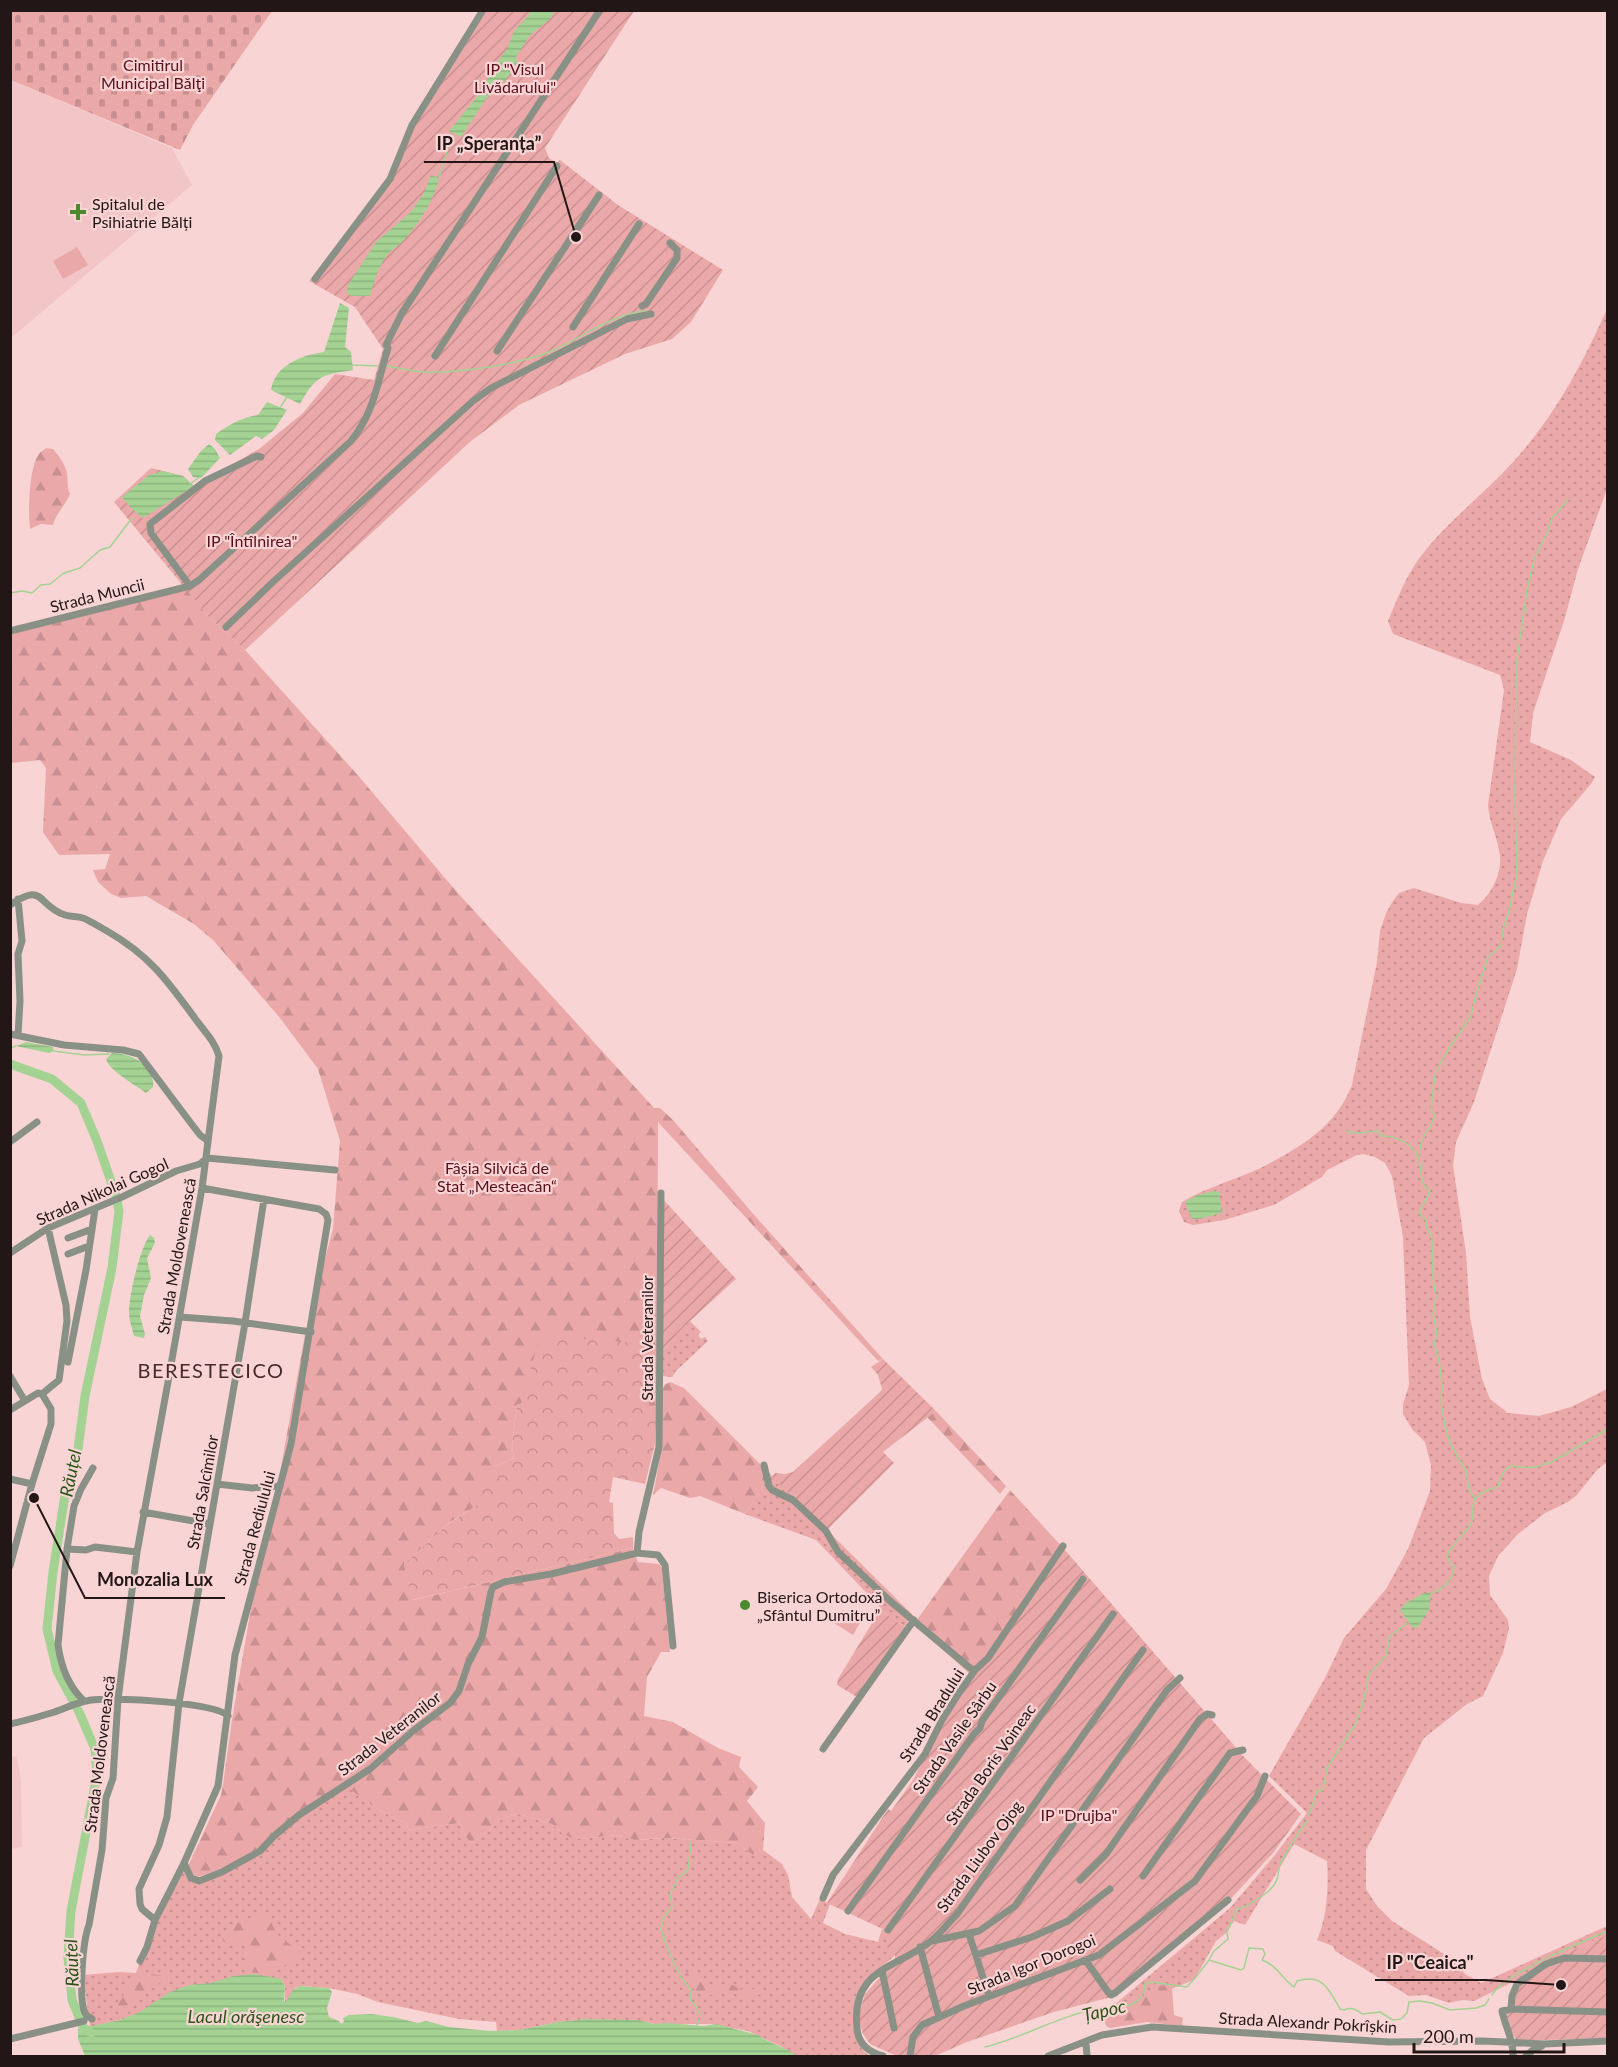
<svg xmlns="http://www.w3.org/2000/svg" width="1618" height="2067" font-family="Lato,sans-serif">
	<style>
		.built { fill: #f2c6c6 }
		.grass { fill: url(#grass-dots) }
		.forest { fill: url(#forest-firs) }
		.cemetery { fill: url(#cemetery-stones) }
		.park { fill: url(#park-crowns) }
		.garden { fill: url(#garden-furrows) }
		.pitch { fill: #eba8a9 }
		.water { fill: url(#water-rules) }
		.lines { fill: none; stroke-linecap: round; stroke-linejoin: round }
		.stream { stroke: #a3d293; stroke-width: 1.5 }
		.river { stroke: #a3d293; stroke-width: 9 }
		.minor { stroke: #899186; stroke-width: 7 }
		.poi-dot { fill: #498a2d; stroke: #f9d4d4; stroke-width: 2 }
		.labels { text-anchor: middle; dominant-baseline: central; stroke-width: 4.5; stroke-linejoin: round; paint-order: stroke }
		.park-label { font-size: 16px; fill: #580f1b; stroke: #f9d4d4 }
		.poi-label { font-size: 16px; fill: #221616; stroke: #f9d4d4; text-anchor: start }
		.street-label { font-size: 16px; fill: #221616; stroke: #f9d4d4 }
		.water-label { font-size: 18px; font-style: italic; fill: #295516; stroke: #f9d4d4 }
		.quarter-label { font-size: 20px; letter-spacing: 1.5px; fill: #452a2b; stroke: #f9d4d4 }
		.leader { fill: none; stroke: #221616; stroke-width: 2 }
		.callout-dot { fill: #221616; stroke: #f9d4d4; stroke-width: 2 }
		.callout-label { font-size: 18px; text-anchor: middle; font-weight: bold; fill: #221616; stroke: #f9d4d4; stroke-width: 4.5; stroke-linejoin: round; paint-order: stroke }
	</style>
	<defs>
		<pattern id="grass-dots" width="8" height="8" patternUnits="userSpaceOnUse" patternTransform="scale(1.5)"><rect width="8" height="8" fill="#eba8a9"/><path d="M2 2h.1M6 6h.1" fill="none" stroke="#c99091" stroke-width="1.8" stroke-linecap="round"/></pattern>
		<pattern id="forest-firs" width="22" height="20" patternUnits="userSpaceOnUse" patternTransform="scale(1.5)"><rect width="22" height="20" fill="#eba8a9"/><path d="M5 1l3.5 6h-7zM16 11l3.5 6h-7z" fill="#c99091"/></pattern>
		<pattern id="cemetery-stones" width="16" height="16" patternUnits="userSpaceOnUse" patternTransform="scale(1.5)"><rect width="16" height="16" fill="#eba8a9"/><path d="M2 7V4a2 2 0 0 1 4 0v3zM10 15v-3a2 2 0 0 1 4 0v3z" fill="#c99091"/></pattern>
		<pattern id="park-crowns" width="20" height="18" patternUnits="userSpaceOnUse" patternTransform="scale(1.5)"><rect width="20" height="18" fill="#eba8a9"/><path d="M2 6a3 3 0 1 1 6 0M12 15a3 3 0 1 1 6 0" fill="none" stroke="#c99091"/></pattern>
		<pattern id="garden-furrows" width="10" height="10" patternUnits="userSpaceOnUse" patternTransform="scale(1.5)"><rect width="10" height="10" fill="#eba8a9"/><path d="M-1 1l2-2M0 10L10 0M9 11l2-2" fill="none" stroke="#c99091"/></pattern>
		<pattern id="water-rules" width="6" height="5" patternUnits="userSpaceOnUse" patternTransform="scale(1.5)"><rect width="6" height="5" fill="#a3d293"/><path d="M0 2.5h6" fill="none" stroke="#8cb47e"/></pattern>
	</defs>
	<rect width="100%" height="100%" fill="#f9d4d4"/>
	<path class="built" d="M11,80l161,68 20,37 -181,153z
		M17,1756l4,25 1,66 -11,2v-92z"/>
	<path class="grass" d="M1607,309v180l-29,80 -14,52 -31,92 -3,29 41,18 24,17 -4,7 -30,35 -18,42 -16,53 -10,55 -43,133 -18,40 -3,23 13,88 4,64 12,62 8,20 18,14 31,3 32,-9 36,-18v73l-10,8 -21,26 -8,6 -23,11 -27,21 -20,22 -9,20 1,19 18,25 1,8 -6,25 -20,43 -16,8 -43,34 -58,112v39l11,17 15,15 60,38 13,15 16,9 126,-57v9l-66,29 -24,16 -43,21 -12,-1 -13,3 -23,-8 -17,1 -74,-45 -2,-5 -16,-6c10,-22 12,-54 10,-79l-33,-17 -49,81 -11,-4 -8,12 -10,8 -22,39 -93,36 129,-108 44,-52 33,-43 -38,-37 56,-98 19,-40 42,-49 22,-40 22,-58 1,-26 -6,-23 -13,-13 -9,-15v-10l6,-19 -6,-148 -11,-61 -7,-13 -10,-6 -12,-3 -6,1 -30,15 -5,7 -48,28 -50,15 -31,5 -9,-3 -5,-11 3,-9c22,-13 48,-21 72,-31 10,-4 19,-10 29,-15 31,-18 55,-36 69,-71l25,-123 3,-31 6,-18 7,-12 6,-8 15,-5 47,15 17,2c15,-12 26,-36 21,-55 -3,-16 -10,-29 -11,-45l16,-115 -4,-15 -107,-41 -5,-13c8,-19 16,-40 28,-58 27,-39 67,-67 98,-102 40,-44 69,-98 93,-152z
		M690,1321l11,11 -3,3 3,4 4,-2 3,4 -32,30 -4,6 -10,-1v-26z
		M762,1466l150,148 -7,13 -25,-17v-3l-64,-67 -71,-26 20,-31z
		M346,1785c19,16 37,29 60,38l3,7 50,-7 8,16 6,4 30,-25 15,-4 34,10 10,9 20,6 33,-4 20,5 29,-2 48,3 25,2 16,12 10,-5 19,14 6,11 4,22 19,22 9,-20 10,5 -7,19 22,11 33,8 4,-13 7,3 6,23c-9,11 -24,16 -32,28 -13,19 -15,60 7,73h-74l-14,-9 -34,-16 -38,-7h-56l-11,-3 -57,-2 -28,3 -38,8 -23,1 -1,-9 -37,-3 -81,-17 -21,-8 -28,-6 -30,-2 -4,2 -7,14h-3v-16l-3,-6 -192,47 -7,-52 35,-3 18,1 19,-53 29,-57 12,18 64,-30 27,-27z"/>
	<path class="forest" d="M46,448l7,1c5,6 11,13 13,21 3,8 0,16 4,24 -5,12 -14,19 -17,31l-12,-1 -11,5c-2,-16 -1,-63 9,-75 2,-3 5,-4 7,-6z
		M187,589l21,27 37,34 110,122 101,119 198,217h6l13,12 82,96 128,143 -5,2 -220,-239 -1,284 -8,2v-64l-129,60h-3l-5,43 2,11 -18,8 -10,34 -36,22 -46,42 9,36 220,-52 5,14 21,2 3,4 8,84h-9l-14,25 -3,39 29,6 45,26 23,9 -2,10 19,20 -11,14 18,22 -2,27 -10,5 -16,-12 -25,-2 -48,-3 -29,2 -20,-5 -33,4 -10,-1 -10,-5 -10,-9 -34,-10 -15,4 -30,25 -6,-4 -8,-16 -50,7 -3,-7c-23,-9 -41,-22 -61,-38 -39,29 -101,81 -148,92l-6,-4 -3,-7 33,-71 2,-10 9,-66 23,-134 13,-46 37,-205 28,-105 7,-88 -22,-72 -38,-51 -66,-77 -20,-17 -48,-28 -25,2 -10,-4 -13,-12 -5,-12 12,-1 5,-15 -51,1 -16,-23 3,-64 -6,-8 -29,3v-129z
		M670,1382l14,6 78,78 3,17 -20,31 -45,-18 -10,2 -29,-10 -8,7 9,-48v-56l2,-6z
		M936,1411l70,75 -6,8 -73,-77z
		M1010,1490l54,59 -76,110 -18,15 -56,-50z
		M268,1915l8,18 23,19 -3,8 -29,14 -16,-2 -3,-4 -2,-22 -9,-3 -13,-1c-10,-17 32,-26 44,-27z
		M691,1972c17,12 16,20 40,12l11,6 14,-1 4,5c-9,8 -17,-1 -27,-1 -11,-1 -20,4 -30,1 -8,-2 -14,-9 -19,-15l1,-5z
		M136,1973l34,3 -50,34 -6,1z
		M1166,1985l6,3 2,27 9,3 -1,8 -35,-4 -37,6 -4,-2 -3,-11 3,-6c8,-3 16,1 24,-4l2,-9 4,-4 5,6 4,-1 10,-11z"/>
	<path class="cemetery" d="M10,11l1,-1 261,1 -79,114 -13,25 -169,-70z"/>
	<path class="park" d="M540,1335l109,9v64l8,-2 -2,38 -10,40 -32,-7 -4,25 4,1 1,30 5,6 14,-2v11l-221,52 -8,-36 44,-40 37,-24 -10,-15 21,-19 18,-8 -2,-11 5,-43h4z"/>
	<path class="garden" d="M481,11h153l-89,137 4,10 8,5 3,-3 58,45 105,65 -32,52 -19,17 -47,15 -106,51 -48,36 -226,209 -37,-34 -94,-114 37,-34 32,8 11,10 65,-37 44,-36 32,-39 39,6 9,-31 -28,-42 -46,-26 80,-104 22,-53z
		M662,1198l74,81 -46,42 -28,29z
		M883,1359l53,52 -53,41 11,11 -67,67 -55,-53 3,-4 10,1 8,-2 87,-80 2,-3 -4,-14 -7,-8z
		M1064,1549l181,209 56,56 -28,39 -46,50 -112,93 -61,16 -87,30 -32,14h-38l-27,-12 -7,-10 -3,-10v-13l5,-17 30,-34v-5l-9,-9 3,-14 -62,-29 61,-94 3,2 22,-31 33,-63 28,-42z
		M880,1610l25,17 -48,70 -20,-12 1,-6z
		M1607,1935v103l-90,3 -5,-8 -8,-26 5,-1 2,-16 30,-26z"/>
	<path class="pitch" d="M77,247l11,18 -25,14 -10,-18z
		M842,1610l19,11 -8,14 -19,-12z"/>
	<path class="water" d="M529,11h26l-6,9 -19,15 -14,22 2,7 -19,24 -13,11 -25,38 -12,-6 31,-38 13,-25 14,-19 7,-18 15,-16z
		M431,175l8,3c-4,21 -22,49 -37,64 -5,5 -13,9 -17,16 -7,11 -12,25 -15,38h-17l-6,-2 1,-9 28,-43 35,-30 13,-19z
		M340,303l9,5 -4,39 6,5 2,18c-31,5 -37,5 -53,34l-29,-14c4,-25 31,-35 53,-38z
		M267,402l20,8 -13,20 -12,9 -6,-3 -26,19 -15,-15 1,-6c13,-9 26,-17 42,-19z
		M209,444l6,5 5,9 -19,20 -8,-1 -5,-8 13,-18z
		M163,471l20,5 11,10 -51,32 -11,-9 -10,-12 27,-22z
		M26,1042l27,5 1,4 -5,2 -33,-7z
		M112,1053c18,0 44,12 41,34l-7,6c-10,-8 -37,-22 -40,-34z
		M1213,1191l6,1 3,21 -23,6h-7l-7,-17 13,-7z
		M150,1235l4,3 1,5 -8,15 4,20 -7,17 -4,21 5,18 -1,4 -10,-2c-2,-8 -5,-16 -5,-24 0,-17 11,-64 21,-77z
		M1424,1593h7l-2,17 -12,18 -5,-1 -12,-17 6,-7z
		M255,1974l26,5 4,7 -1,15 2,1 7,-12 6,-4 30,2 3,4 -5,16 2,9 10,4 2,3 3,-2 -1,-4 6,-3 23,-1 21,3 25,6 8,-2 23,6 41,4 30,-1 38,-8 28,-3 52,1 16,4 14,-1 36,3 12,-2 42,11 10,6 24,11 4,4h-711l-7,-17v-10l42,-9 20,-8 30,-20 20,-7 21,-2 23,-7z"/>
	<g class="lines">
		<path class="stream" d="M439,178c4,-15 10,-30 12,-45
			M352,365l26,1
			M387,366c14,2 30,7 45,6 32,0 88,-8 117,-20 33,-13 61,-38 97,-41
			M281,406l6,-9
			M190,484l11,-8
			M10,593l12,-2 10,2 9,-8 9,-1 14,-11 16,-5 20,-18 10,-3 22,-29
			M10,1048l6,-2
			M54,1051l30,4 25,-1
			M1346,1131c11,5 22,0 33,0l1,5c15,-1 35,8 39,24 3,11 0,24 11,31 -3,10 -8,13 -11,22l7,7 1,9 5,9 1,40 3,20 -3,16 4,19 -3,10 6,23 2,20 -1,17 5,27 6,17 14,24 3,18 6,11
			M1419,1158l2,-16 14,-25 -4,-8 4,-35 11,-21 25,-37 5,-21 12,-38 13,-11 2,-17 5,-15 9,-40 -2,-78 1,-130 11,-77 8,-33 13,-25 4,-13 16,-18
			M1431,1593c12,-2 22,-14 23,-26l-3,-2 -4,-9c5,-12 21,-24 25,-35 1,-4 0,-10 1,-15 2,-13 14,-16 25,-19 8,-33 18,-16 38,-20 5,-1 8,-4 14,-4l58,-34
			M1309,1815l8,-24 6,-1 4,-22 29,-45 7,-20 6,-29 16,-17 3,-11v-8l19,-15
			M691,1842l-3,27 -4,5 -5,2 -9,18 2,12 -8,12 -3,10 5,17 14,31 11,14 -1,9 7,9 3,7
			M1209,1960l5,-9 14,-12 -1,-7 10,-23c12,-3 36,-17 40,-30 2,-5 1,-9 3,-14 7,-16 17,-30 27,-44
			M1492,1995c12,-21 91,-54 116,-64
			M697,2025l2,-6
			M985,2047c38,-9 73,-31 112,-38 11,-2 27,0 37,-6 7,-4 11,-10 11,-19l6,-2 36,5 9,-10 13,-17 32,10 3,-2 5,-20 14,1 2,5 -3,6c16,6 18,17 32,27l3,-6c25,-8 32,8 43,28l4,1c8,-3 12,-1 18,4l18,-2 13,8 8,-1 6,-6 2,-11 11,-1 12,2 18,7 26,-2 9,-3 4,-6"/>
		<path class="river" d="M10,1064l42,15 29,24 16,38 19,55 3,15 -7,57 -27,128 -7,53 -13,46 -12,77 -6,57 10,42 23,43 15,35 2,26 -26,136 -3,46 4,43 11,27 8,6"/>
		<path class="minor" d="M315,279l75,-100 22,-54 71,-115
			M642,306l4,-2 31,-46v-8l-7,-7
			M573,327l66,-103
			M386,345l16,-32 198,-303
			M497,351l102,-156
			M435,356l122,-190
			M190,586l-39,-53 -1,-9 55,-43 52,-25 4,1
			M226,627l48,-46 199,-180 18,-13 136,-69 24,-5
			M10,631l180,-45 9,-6 152,-139c24,-30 26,-58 37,-93
			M10,905c35,-24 26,0 55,10 6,2 12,1 18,3 8,3 16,9 24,13 42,24 60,49 87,86 9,13 21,24 25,39l-17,132 -34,194 -31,170 -19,147 -5,79 -7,20 -4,52 -13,75c-6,15 -11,73 -4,88 2,4 4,4 7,6
			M10,1034l54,11 59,5 16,4 45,60 16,21 8,6
			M18,1035l2,-34 -2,-47 4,-13 -4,-42
			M10,1142l27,-20
			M68,1238l24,-9
			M10,1253l38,-25 74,-31 54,-26 24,-7 7,-6 128,12
			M68,1254l21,-8
			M180,1317l53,4 78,11
			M68,1362l18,-92 9,-61
			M10,1376l15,25
			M10,1410l28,-17 4,1 17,-14 8,-59 -1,-16 -18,-77
			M764,1465l5,21 3,4 21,10 33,31 12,21 52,49 80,67 5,2
			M10,1479l22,5
			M217,1484l35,4 28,-2
			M143,1512l67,12
			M67,1549l19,1 9,-3 42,5
			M637,1553l2,-21 20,-85 2,-254
			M10,1566l22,-82 19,-60v-15l-9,-15
			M84,1701c-16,-15 -23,-34 -26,-56l9,-96 7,-43 7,-17 12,-21
			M10,1724c14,-3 28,-7 41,-11 13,-4 26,-11 40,-13 21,-3 124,2 137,16
			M823,1749l91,-129
			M184,1863l7,15 8,3 23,-9 38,-21 14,-15 25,-21 71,-46 43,-38 37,-28 9,-12 9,-27 14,-27 9,-45 2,-5 11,-5 47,-8 86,-21 21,2 7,10 8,81
			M1143,1876l87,-123 13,-3
			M1080,1880l26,-26 94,-135 7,-5 5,1
			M823,1898l10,-23 92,-121 17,-34 17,-27 16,-23 13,-12 75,-112
			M848,1911l126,-177 6,-6 2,-7 101,-142
			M155,1920l-13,-11 -2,-5 -1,-15 20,-44 8,-28 12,-114 66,-380 19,-124
			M888,1930l225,-316
			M969,1934l20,62
			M932,1941l47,-10 36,-25 152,-216 13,-12
			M920,1947l19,70
			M976,1955l56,-18 36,-16 42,-32
			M140,1961l7,-14 8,-27 29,-57 34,-77 17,-131 56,-211 37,-224 -2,-6 -7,-5 -117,-21
			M1086,1961l22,31 3,3 4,-2 113,-93
			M882,1971l12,57
			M1511,2009l1,-13 5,-12 29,-20 18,-6 44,1
			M10,2039l74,-18
			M1086,2043l1,13
			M883,2056c-15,-4 -25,-12 -26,-28 -6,-60 39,-59 74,-87 10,-8 18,-19 26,-27l186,-264
			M910,2056l3,-19 9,-12 42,-19 135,-51 96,-74 62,-85 8,-20
			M1048,2056l54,-21 50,-8 237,15 94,-1 61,3 64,-3
			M1513,2056c1,-15 -8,-30 -11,-45l9,-2 97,3
			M1526,2056l7,-6 9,-4"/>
	</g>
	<g class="poi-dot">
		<path d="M75 203h6v6h6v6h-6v6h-6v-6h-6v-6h6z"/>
		<circle cx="745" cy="1605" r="6"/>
	</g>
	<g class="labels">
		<g class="park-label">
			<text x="153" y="64">Cimitirul<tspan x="153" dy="18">Municipal Bălţi</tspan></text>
			<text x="515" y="68">IP "Visul<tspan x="515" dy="18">Livădarului"</tspan></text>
			<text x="252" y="540">IP "Întîlnirea"</text>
			<text x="497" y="1167">Fâșia Silvică de<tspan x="497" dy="18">Stat „Mesteacăn“</tspan></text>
			<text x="1079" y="1814">IP "Drujba"</text>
		</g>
		<g class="poi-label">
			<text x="92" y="203">Spitalul de<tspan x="92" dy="18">Psihiatrie Bălți</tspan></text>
			<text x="757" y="1596">Biserica Ortodoxă<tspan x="757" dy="18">„Sfântul Dumitru”</tspan></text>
		</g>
		<g class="street-label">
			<text transform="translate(97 595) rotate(-14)">Strada Muncii</text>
			<text transform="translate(102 1191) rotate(-24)">Strada Nikolai Gogol</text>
			<text transform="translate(176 1256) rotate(-80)">Strada Moldovenească</text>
			<text transform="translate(646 1338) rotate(-90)">Strada Veteranilor</text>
			<text transform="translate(202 1492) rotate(-80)">Strada Salcîmilor</text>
			<text transform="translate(254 1528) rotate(-75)">Strada Rediulului</text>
			<text transform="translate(931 1715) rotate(-58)">Strada Bradului</text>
			<text transform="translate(389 1733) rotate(-38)">Strada Veteranilor</text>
			<text transform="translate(954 1737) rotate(-55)">Strada Vasile Sârbu</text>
			<text transform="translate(99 1754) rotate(-83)">Strada Moldovenească</text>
			<text transform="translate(990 1764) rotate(-55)">Strada Boris Voineac</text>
			<text transform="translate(979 1856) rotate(-54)">Strada Liubov Ojog</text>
			<text transform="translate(1031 1964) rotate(-22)">Strada Igor Dorogoi</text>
			<text transform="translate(1308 2022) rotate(3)">Strada Alexandr Pokrîșkin</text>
		</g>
		<g class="water-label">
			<text transform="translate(70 1473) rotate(-79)">Răuțel</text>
			<text transform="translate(71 1963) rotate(-92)">Răuțel</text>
			<text transform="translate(1104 2010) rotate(-13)">Țapoc</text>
			<text x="246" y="2016">Lacul orăşenesc</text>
		</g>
		<g class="quarter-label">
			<text x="211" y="1370">BERESTECICO</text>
		</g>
	</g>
	<path class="leader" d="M576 237L554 162H424M34 1498L85 1598H225M1561 1985L1486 1980H1375"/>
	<g class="callout-dot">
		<circle cx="576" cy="237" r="6"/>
		<circle cx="34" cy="1498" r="6"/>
		<circle cx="1561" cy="1985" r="6"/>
	</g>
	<g class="callout-label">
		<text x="489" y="150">IP „Speranța”</text>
		<text x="155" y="1586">Monozalia Lux</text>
		<text x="1430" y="1969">IP "Ceaica"</text>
	</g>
	<rect width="1618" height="2067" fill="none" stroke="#221616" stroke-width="24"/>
	<path d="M1414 2043v9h150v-9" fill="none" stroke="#221616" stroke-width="3"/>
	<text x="1423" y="2043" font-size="18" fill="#221616" stroke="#f9d4d4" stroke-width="4.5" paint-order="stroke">200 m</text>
</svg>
